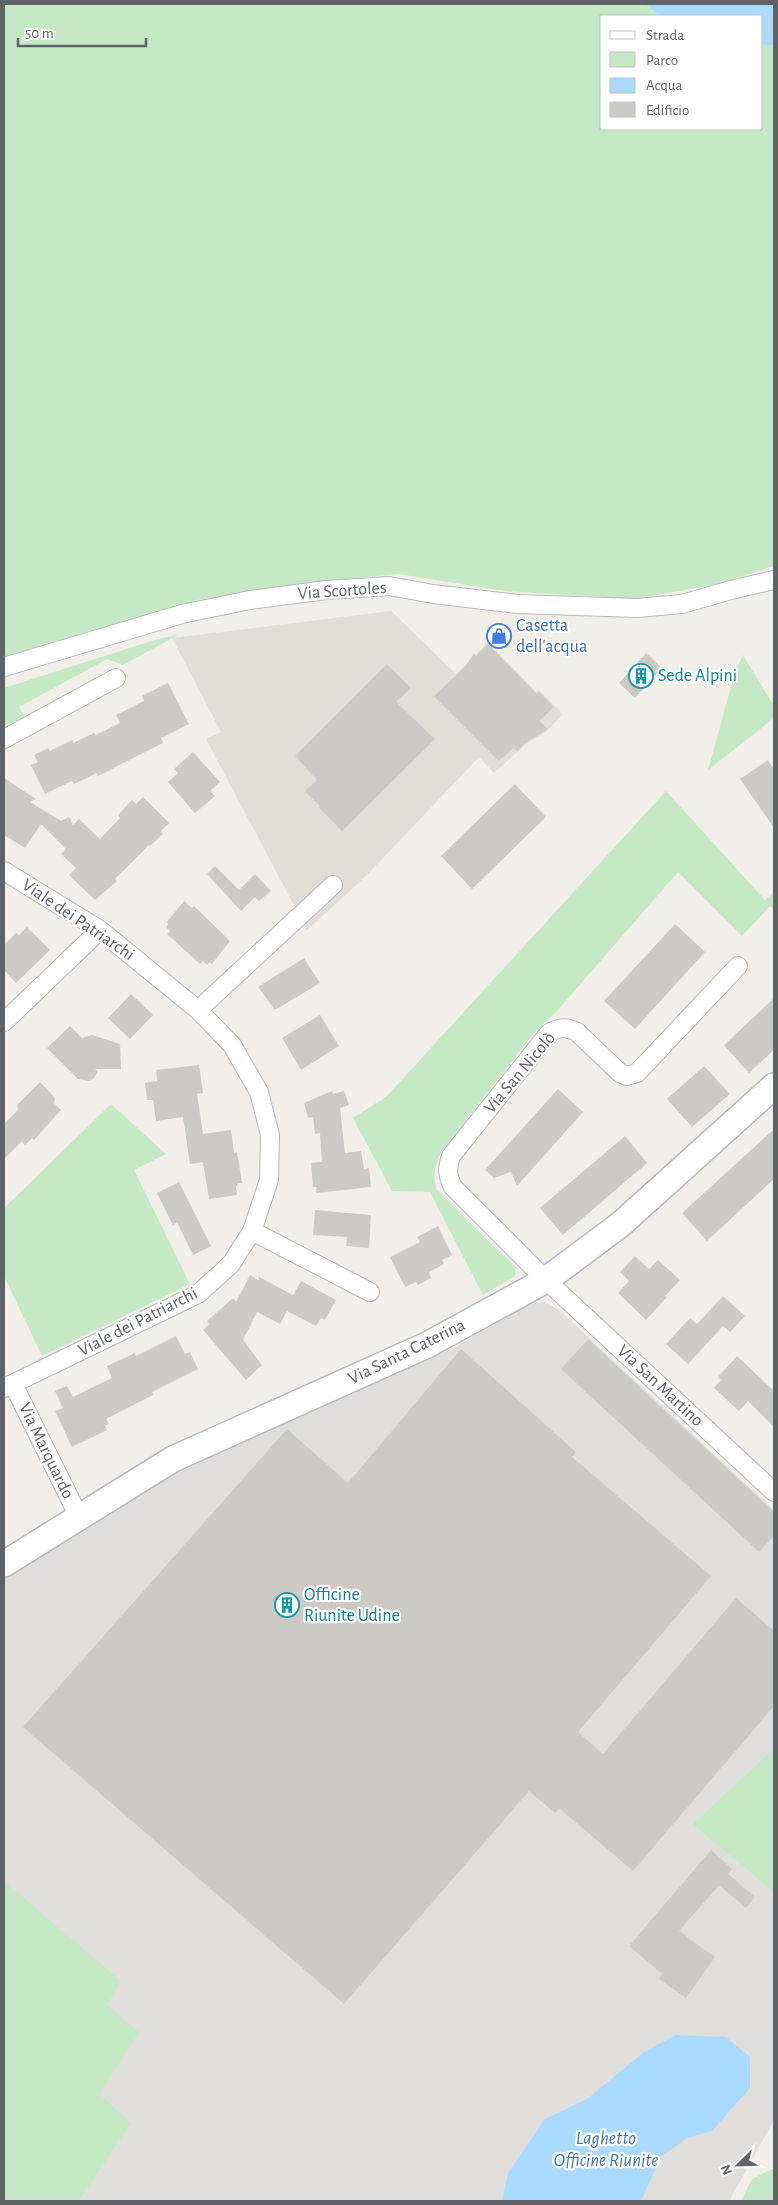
<svg xmlns="http://www.w3.org/2000/svg" width="778" height="2205" font-family="'Alegreya Sans',sans-serif">
	<style>
		.industrial { fill: #e0deda }
		.education { fill: #e1ded6 }
		.green { fill: #c5e8c5; fill-rule: evenodd }
		.water { fill: #aadaff }
		.building { fill: #cccac5 }
		.lines { fill: none; stroke-linecap: round; stroke-linejoin: round }
		.street-casing { stroke: #b5b8bc; stroke-width: 20 }
		.secondary-casing { stroke: #b6babf; stroke-width: 28 }
		.street { stroke: #fff; stroke-width: 18 }
		.secondary { stroke: #fff; stroke-width: 25 }
		.labels { text-anchor: middle; dominant-baseline: central; stroke-width: 4.5; stroke-linejoin: round; paint-order: stroke }
		.street-label { font-size: 18px; fill: #5f6368; stroke: #fff }
		.shop-label { font-size: 18px; fill: #366cbe; stroke: #fff; text-anchor: start }
		.culture-label { font-size: 18px; fill: #0d838f; stroke: #fff; text-anchor: start }
		.water-label { font-size: 19px; font-style: italic; fill: #4174aa; stroke: #fff }
	</style>
	<rect width="100%" height="100%" fill="#f1efe8"/>
	<path class="industrial" d="M545,1302l15,9 214,199v238l-82,76 82,69v227l-45,81h-725v-625l178,-109 273,-120 71,-43z"/>
	<path class="education" d="M391,611l65,63 32,-32 48,50 3,-2 24,24 -17,18 -21,13 -31,28 -15,-16 -114,120 -58,53 -101,-191 15,-7 -49,-94z"/>
	<path class="green" d="M4,4h770v562l-57,18 -81,15 -131,-8 -107,-17 -94,9 -107,17 -193,57zM602,16h160v113h-160z
		M178,635l-55,30 -16,-6 -88,48 6,10 -21,9v-38l154,-49z
		M743,655l31,51v12l-66,52 28,-101z
		M666,791l99,109 9,-8v17l-4,-3 -28,30 -64,-64 -122,140 -21,20 -93,119c-7,14 -10,23 -5,39l79,78 -1,8 -32,19 -53,-103 -38,-1 -39,-73 34,-22z
		M111,1104l55,50 -32,16 56,114 -148,72 -38,-80v-68z
		M774,1748v145l-82,-69z
		M4,1881l117,100 -14,24 32,27 -40,62 32,29 -52,78h-75z
		M774,2168v33h-33l11,-22z"/>
	<path class="water" d="M645,4h129v41h-12v-29h-94l-10,-2z
		M676,2035l50,2 24,20v31l-38,43 -25,7 -26,19 -20,44h-139l6,-28 37,-54 42,-20 57,-47z"/>
	<path class="building" d="M488,644l49,50 2,-2 15,15 -15,14 9,8 -24,15 -6,7 -5,-3 -14,13 -65,-65 31,-29 9,-14 2,3z
		M646,653l16,15 -27,30 -16,-15z
		M387,664l24,24 -15,14 39,37 -93,92 -23,-23 1,-2 -15,-15 12,-11 -22,-24z
		M168,683l21,41 -28,14 2,5 -65,33 -1,-3 -23,11 -2,-3 -27,13 -14,-29 7,-3 -4,-7 14,-7 2,3 22,-11 1,3 21,-10 2,2 24,-12 -4,-8 28,-14 -2,-5z
		M193,752l27,30 -10,9 5,5 -20,17 -27,-31 10,-9 -4,-4z
		M768,760l6,9v59l-34,-49z
		M4,778l32,21 -6,3 31,19 8,-4 4,8 6,-6 21,20 20,-21 -2,-3 14,-15 4,4 7,-7 26,26 -8,8 2,3 -13,12 -1,-1 -34,34 2,2 -22,19 -26,-25 7,-7 -15,-14 5,-5 -25,-25 -16,24 -21,-13z
		M515,784l31,33 -74,72 -31,-33z
		M215,866l24,24 16,-16 16,17 -12,10 -4,-4 -14,14 -34,-37z
		M184,901l8,7 2,-2 36,35 -18,23 -3,-2 -2,3 -4,-4 -3,3 -33,-30 3,-3 -4,-4 2,-3 -1,-2z
		M675,924l30,28 -70,77 -31,-28z
		M27,927l23,23 -34,33 -12,-13v-25l12,-12 3,2z
		M304,958l16,25 -45,27 -17,-23z
		M131,994l22,21 -23,24 -22,-21z
		M774,998v52l-25,23 -25,-28z
		M320,1015l19,31 -38,24 -19,-32z
		M70,1026l12,12 10,-3 28,9 1,25h-26l3,3 -5,7 -4,2 -11,-2 -31,-31z
		M199,1065l4,28 -6,1 6,40 28,-4 3,23 3,-1 5,31h-4l-2,4 1,8 -28,4 -6,-37 -13,2 -7,-47 -27,4 -3,-21h-6l-2,-17 12,-2 -1,-11z
		M704,1066l26,28 -38,33 -25,-28z
		M40,1082l15,16 -1,5 7,7 -27,30 -2,-2 -7,7 -3,-4 -18,18v-35l14,-14 -1,-5z
		M558,1089l25,23 -66,74 -6,-14 -17,6 -9,-8z
		M332,1091l1,3 11,-3 5,14 -9,3 5,45 16,-2 3,18 5,-1 2,19 -55,6 1,-6h-4l-2,-24 11,-1 -2,-29 -5,1 -2,-17 -5,1 -4,-15z
		M774,1129v50l-67,62 -25,-28z
		M625,1136l22,27 -84,72 -23,-27z
		M179,1182l32,64 -18,9 -16,-33 -4,3 -16,-32z
		M315,1210l56,5 -2,33 -23,-2 1,-9 -34,-2z
		M438,1226l14,29 -10,5 2,4 -15,8 2,6 -13,7 -2,-3 -11,5 -15,-30 30,-15 -3,-5z
		M635,1256l14,13 9,-9 22,20 -15,16 2,1 -21,23 -28,-27 11,-12 -9,-9z
		M250,1275l8,5 1,-3 34,18 8,-14 35,19 -11,20 -4,-2 -5,8 -29,-15 -7,13 -23,-12 -14,28 19,25 -16,15 -43,-50 6,-6 -2,-3 26,-23 3,4z
		M723,1296l22,20 -15,16 -7,-6 -35,38 -22,-20 24,-26 7,6z
		M176,1336l9,18 5,-2 8,17 -46,23 1,3 -47,24 3,5 -4,2 2,4 -35,17 -17,-36 8,-3 -8,-17 12,-5 6,11 39,-19 -5,-12 28,-13 1,3z
		M588,1339l186,173v24l-15,16 -198,-183z
		M461,1349l115,103 -4,5 139,119 -133,156 25,22 133,-156 38,33v75l-141,165 -74,-63 -4,5 -26,-22 -185,213 -321,-277 264,-298 61,54z
		M737,1356l37,35v36l-26,-26 -9,10 -25,-23 7,-8 -3,-3z
		M711,1850l21,19 -4,5 27,23 -9,11 -27,-23 -40,46 36,26 -29,41 -27,-19 3,-5 -33,-28z"/>
	<g class="lines">
		<defs>
			<path id="street" d="M4,667l178,-53 68,-14 76,-10 63,-4 44,8 84,10 120,4 45,-4 49,-14 43,-10
				M4,739l112,-61
				M4,871l96,59 98,80 34,35 27,47 11,43 -1,45 -17,51 -21,33 -33,30 -194,94
				M738,966l-101,107 -10,3 -7,-3 -43,-41c-11,-5 -18,-5 -28,1l-98,123c-4,12 -4,19 2,31l93,93 228,212
				M198,1010l135,-125
				M4,1022l96,-92
				M252,1231l118,61
				M13,1384l66,133"/>
			<path id="secondary" d="M4,1564l169,-105 254,-114 119,-65 75,-56 153,-138"/>
		</defs>
		<use href="#street" class="street-casing"/>
		<use href="#secondary" class="secondary-casing"/>
		<use href="#street" class="street"/>
		<use href="#secondary" class="secondary"/>
	</g>
	<defs>
		<symbol id="shop-ring" viewBox="-11 -11 22 22"><circle r="9.5" fill="#fff" stroke="#3f7fe0" stroke-width="1.5"/><path d="M-5-2.5h2.3a2.7 3.5 0 0 1 5.4 0H5L5.5 6h-11ZM-1.5-2.5h3a1.5 2.3 0 0 0-3 0Z" fill="#3f7fe0"/></symbol>
		<symbol id="building-ring" viewBox="-11 -11 22 22"><circle r="9.5" fill="#fff" stroke="#0f9aa8" stroke-width="1.5"/><path d="M-4-6H4V6H1V3H-1V6H-4ZM-2.5-4.3h1.7v1.8h-1.7ZM.8-4.3h1.7v1.8H.8ZM-2.5-1h1.7V.8h-1.7ZM.8-1h1.7V.8H.8Z" fill="#0f9aa8"/></symbol>
	</defs>
	<g fill-rule="evenodd">
		<use href="#shop-ring" x="485" y="622" width="28" height="28"/>
		<use href="#building-ring" x="627" y="662" width="28" height="28"/>
		<use href="#building-ring" x="273" y="1591" width="28" height="28"/>
	</g>
	<g class="labels">
		<g class="street-label">
			<text transform="translate(342 591) rotate(-4)">Via Scortoles</text>
			<text transform="translate(78 920) rotate(34)">Viale dei Patriarchi</text>
			<text transform="translate(520 1073) rotate(-50)">Via San Nicolò</text>
			<text transform="translate(138 1322) rotate(-27)">Viale dei Patriarchi</text>
			<text transform="translate(407 1352) rotate(-26)">Via Santa Caterina</text>
			<text transform="translate(660 1386) rotate(43)">Via San Martino</text>
			<text transform="translate(46 1451) rotate(64)">Via Marquardo</text>
		</g>
		<g class="shop-label">
			<text x="516" y="626">Casetta<tspan x="516" dy="21">dell'acqua</tspan></text>
		</g>
		<g class="culture-label">
			<text x="658" y="676">Sede Alpini</text>
			<text x="304" y="1595">Officine<tspan x="304" dy="21">Riunite Udine</tspan></text>
		</g>
		<g class="water-label">
			<text x="606" y="2138">Laghetto<tspan x="606" dy="22">Officine Riunite</tspan></text>
		</g>
	</g>
	<rect width="778" height="2205" fill="none" stroke="#5f6368" stroke-width="10"/>
	<rect x="600" y="15" width="162" height="115" fill="#ffffff" stroke="#bfc1c3"/>
	<rect x="610" y="31" width="25" height="8" fill="#ffffff" stroke="#bfc1c3"/>
	<text x="646" y="40" font-size="15" fill="#5f6368">Strada</text>
	<rect x="610" y="52" width="25" height="15" fill="#c5e8c5" stroke="#bfc1c3"/>
	<text x="646" y="65" font-size="15" fill="#5f6368">Parco</text>
	<rect x="610" y="78" width="25" height="15" fill="#aadaff" stroke="#bfc1c3"/>
	<text x="646" y="90" font-size="15" fill="#5f6368">Acqua</text>
	<rect x="610" y="102" width="25" height="15" fill="#cccac5" stroke="#bfc1c3"/>
	<text x="646" y="115" font-size="15" fill="#5f6368">Edificio</text>
	<g transform="translate(738 2165) rotate(247)" stroke="#ffffff" stroke-width="4" paint-order="stroke">
	<path d="M0-4L9 19L0 12L-9 19Z" fill="#5f6368"/>
	<text y="-8" font-size="14" font-weight="bold" text-anchor="middle" fill="#5f6368">N</text>
	</g>
	<path d="M18 38v8h128v-8" fill="none" stroke="#5f6368" stroke-width="2.5"/>
	<text x="25" y="38" font-size="15" fill="#5f6368" stroke="#ffffff" stroke-width="4" paint-order="stroke">50 m</text>
</svg>
